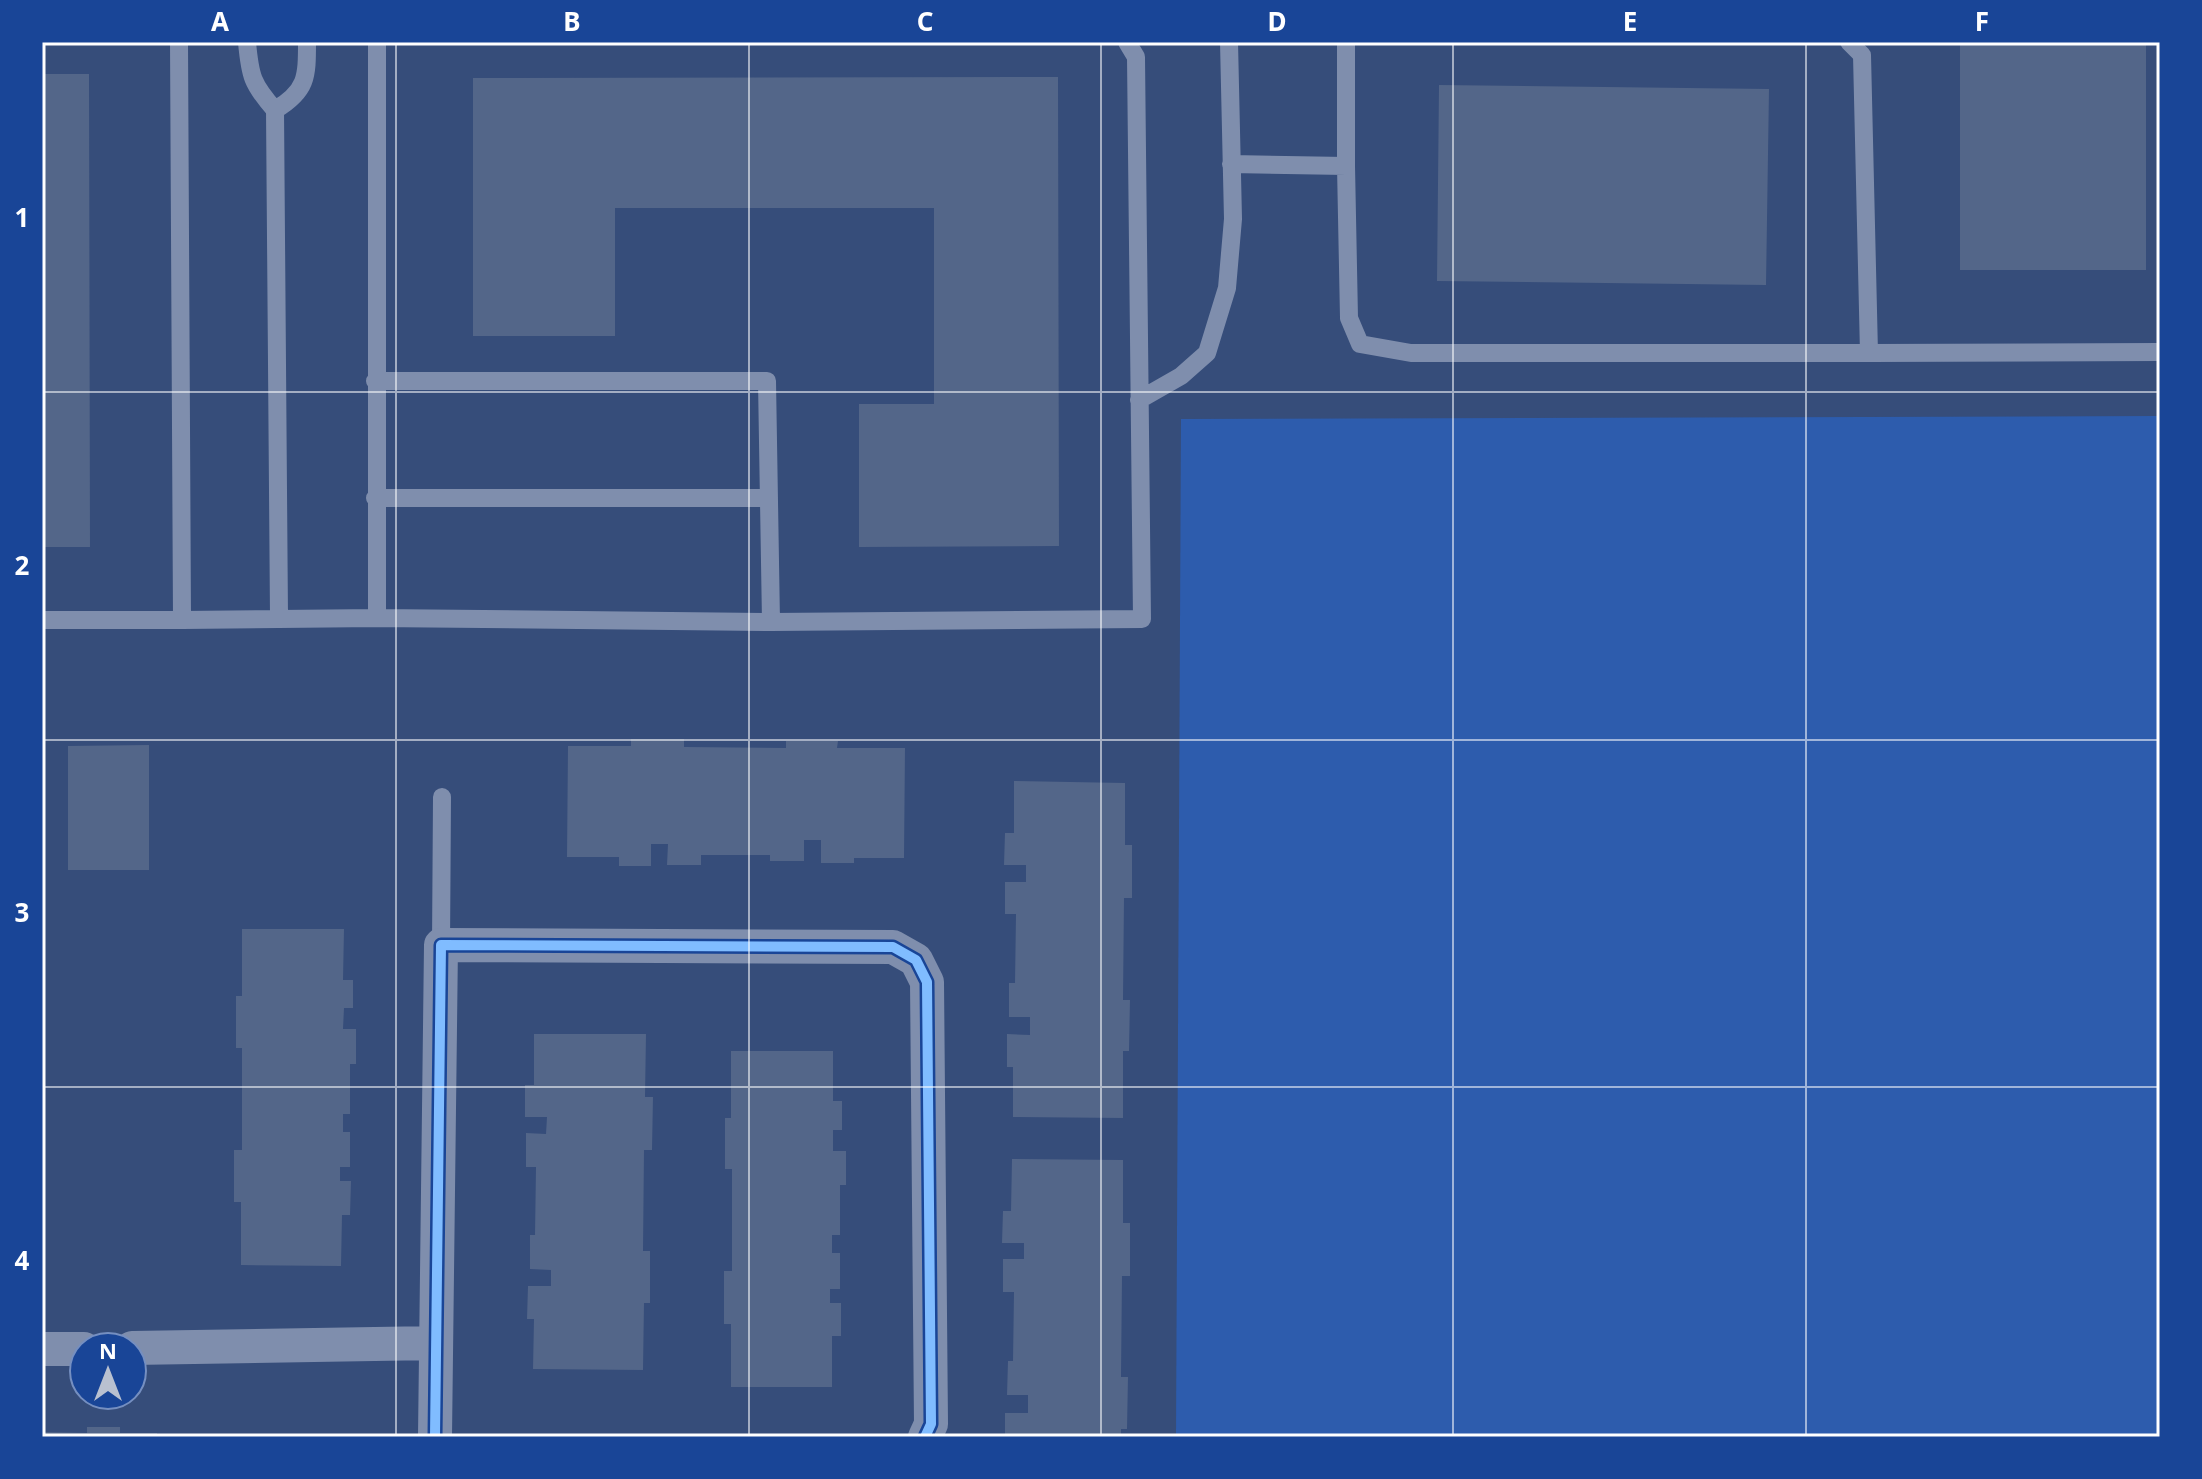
<svg xmlns="http://www.w3.org/2000/svg" width="2202" height="1479" font-family="'Noto Sans',sans-serif">
	<style>
		.green { fill: #2d5cad }
		.building { fill: #536689 }
		.lines { fill: none; stroke-linecap: round; stroke-linejoin: round }
		.service { stroke: #7f8ead; stroke-width: 18 }
		.minor { stroke: #7f8ead; stroke-width: 34 }
		.cycleway-casing { stroke: #194597; stroke-width: 15 }
		.cycleway { stroke: #80bcff; stroke-width: 10 }
		.grid { fill: none; stroke: #fff; stroke-width: 2; stroke-opacity: 0.55 }
		.neatline { fill: none; stroke: #fff; stroke-width: 3 }
		.grid-label { font-size: 26px; text-anchor: middle; font-weight: bold; fill: #fff }
	</style>
	<rect width="100%" height="100%" fill="#364d7a"/>
	<path class="green" d="M2160,416v1021h-984l5,-1018z"/>
	<path class="building" d="M1960,42h186v228h-186z
		M42,74h47l1,473h-48z
		M1058,77l1,469 -200,1v-143h75v-196h-319v128h-142v-258z
		M1439,85l330,4 -3,196 -329,-4z
		M631,739h53v8l102,1v-7h52l-1,7h68l-1,110h-50v5h-33v-23h-17v21h-34v-6h-69v10h-34l1,-21h-17v22h-32v-9h-52l1,-111h63z
		M149,745v125h-81v-124z
		M1014,781l111,2v62h7v53h-8l-1,102h7l-1,51h-6v67l-110,-1v-50h-6v-33l23,1v-18h-21v-34h6l1,-69h-11v-32h21v-17h-22l1,-32h9z
		M242,929h102l-1,51h10v28h-9l-1,21h13v35h-6v50h-7v18h7v35h-10v14h11l-1,34h-8l-1,51 -100,-1v-63h-7v-52h8v-102h-6v-52h6z
		M534,1034h112l-1,63h8l-1,53h-8l-1,101h7v52h-6l-1,67 -110,-1 1,-50h-7l1,-33h23v-16l-21,-1v-34h5l1,-68h-10v-34l20,1 1,-17h-22v-32h9z
		M731,1051h102v50h9v29h-9v21h13v34h-6v50h-8v18h8v36h-10v14h11v33h-9v51h-101v-63h-7v-53h8v-102h-7v-51h6z
		M1012,1159l111,1v63h7v53h-8l-1,101h7l-1,52h-6v8h-116v-24h23v-18h-21l1,-34h5l1,-69h-11v-33h21v-16h-22l1,-32h8z
		M87,1427h33v6h37v4h-115v-5l45,1z"/>
	<g class="lines">
		<path class="service" d="M247,42c3,34 5,42 28,68l4,507
			M377,42v576l394,4 371,-3 -6,-562 -9,-15
			M275,110c32,-19 32,-33 32,-68
			M1231,164l115,2v-124
			M1346,166l3,152 11,26 51,9h458l-7,-298 -13,-13
			M1869,353l291,-1
			M375,381h392l4,241
			M1139,400l42,-24 26,-23 20,-65 6,-69 -4,-177
			M375,498h394
			M42,620h140l-3,-578
			M182,620l195,-2
			M441,945l1,-148"/>
		<path class="minor" d="M132,1348l303,-5
			M42,1349h42
			M435,1437l6,-492 452,2 23,13 11,22 4,442 -6,13"/>
		<defs>
			<path id="cycleway" d="M435,1437l6,-492 452,2 23,13 11,22 4,442 -6,13"/>
		</defs>
		<use href="#cycleway" class="cycleway-casing"/>
		<use href="#cycleway" class="cycleway"/>
	</g>
	<path class="grid" d="M396,42v1395M749,42v1395M1101,42v1395M1453,42v1395M1806,42v1395M42,392h2118M42,740h2118M42,1087h2118"/>
	<rect width="2202" height="1479" fill="none" stroke="#194597" stroke-width="88"/>
	<g transform="translate(108 1371)"><circle r="38" fill="#194597" stroke="#758fc1" stroke-width="2"/>
	<path d="M0-6L14 30L0 20L-14 30Z" fill="#b9c1d0"/>
	<text y="-12" font-size="22" font-weight="bold" text-anchor="middle" fill="#ffffff">N</text>
	</g>
	<rect x="44" y="44" width="2114" height="1391" class="neatline"/>
	<g class="grid-label">
		<text x="220" y="31">A</text>
		<text x="572" y="31">B</text>
		<text x="925" y="31">C</text>
		<text x="1277" y="31">D</text>
		<text x="1630" y="31">E</text>
		<text x="1982" y="31">F</text>
		<text x="22" y="227">1</text>
		<text x="22" y="575">2</text>
		<text x="22" y="922">3</text>
		<text x="22" y="1270">4</text>
	</g>
</svg>
